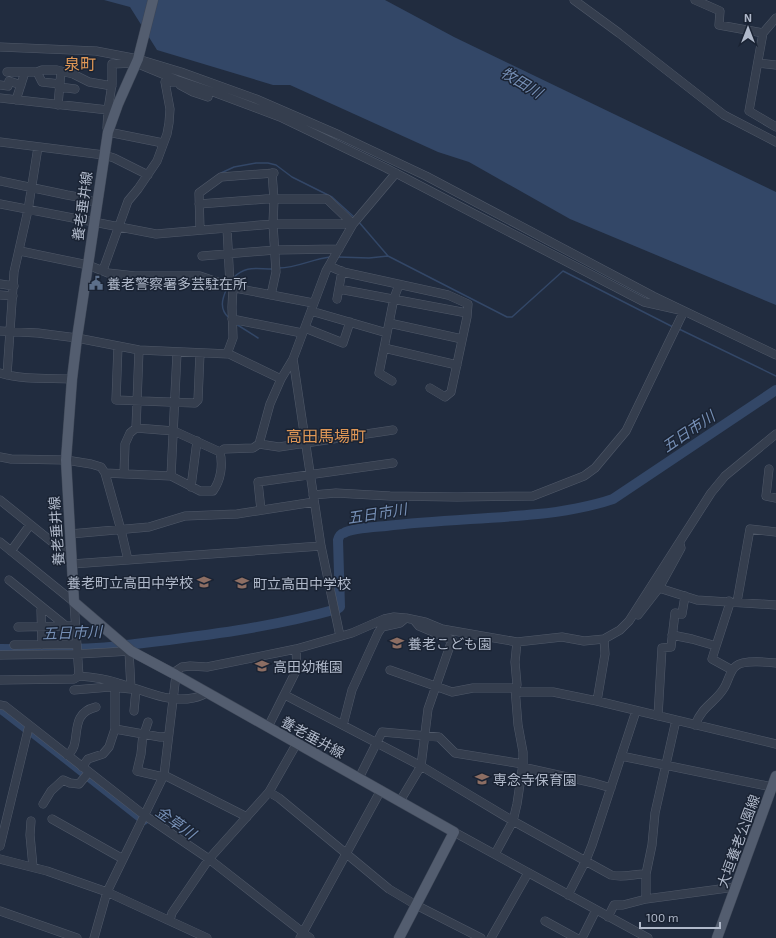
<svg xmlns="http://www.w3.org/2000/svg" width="776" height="938" font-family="'Exo 2','Noto Sans JP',sans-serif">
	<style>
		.water { fill: #334767 }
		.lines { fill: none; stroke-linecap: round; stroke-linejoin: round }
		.stream { stroke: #334767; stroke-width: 1.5 }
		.river { stroke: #334767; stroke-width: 10 }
		.minor-casing { stroke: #505969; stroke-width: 9 }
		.major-casing { stroke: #3e4757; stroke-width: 11 }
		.minor { stroke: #353e4e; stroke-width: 8 }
		.major { stroke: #535d6f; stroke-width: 10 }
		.labels { text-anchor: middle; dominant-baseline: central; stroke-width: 3; stroke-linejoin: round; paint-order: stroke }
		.street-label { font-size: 14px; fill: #b0b9ca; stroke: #1a2333 }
		.poi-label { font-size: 14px; fill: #b0b9ca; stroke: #1a2333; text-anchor: start }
		.water-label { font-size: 15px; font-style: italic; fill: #758eb4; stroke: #1a2333 }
		.quarter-label { font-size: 16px; fill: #df9756; stroke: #1a2333 }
	</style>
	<rect width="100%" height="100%" fill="#212c3f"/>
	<path class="water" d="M104,0h281l69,37 322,155v113l-206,-86 -101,-57 -31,-10 -148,-67h-17l-116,-35 -27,-43z"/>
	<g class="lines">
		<path class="stream" d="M221,173l13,-6 22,-4h12l8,2 16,12 40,20 22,20
			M358,221l30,35 119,61h5l51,-46 110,56
			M338,257l31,1 19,-2
			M279,268c18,0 33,-9 51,-11
			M233,278c13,-13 23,-9 40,-9
			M227,288c-5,11 -8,21 2,30
			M236,324l22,14
			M679,329l97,47"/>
		<path class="river" d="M0,649c39,0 80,2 119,-3 73,-9 147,-17 218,-37l3,-2 -2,-67c1,-4 2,-6 6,-7 8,-5 32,-6 42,-7 51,-6 102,-7 152,-12 23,-2 55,-8 75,-15l163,-109
			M0,708l26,20
			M31,731l113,89"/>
		<defs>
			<path id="minor" d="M574,0l45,33 105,82 52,27
				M695,0l25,11 -1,14 44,8
				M776,18l-13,15 -14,78 27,16
				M0,47l96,4 42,8 43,13 75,27 83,36 87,41 227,120 123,59
				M758,63l18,2
				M7,72h18l-9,28
				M25,72h12l5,10 18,2
				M37,72l5,-2h15l16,4 16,8 23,4
				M0,85l8,1 1,-5 12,4
				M180,85l13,7 15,5
				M59,87l16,2
				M0,98l108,12 -1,18 1,4 55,11
				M58,105l3,-34
				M108,110l4,-26v-20l24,-1 41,17 39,13 64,24 106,51 258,134 40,9 -58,120 -31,37 -11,8 -51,20 -76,1 -67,-1 -54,-3 -23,2
				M0,142l104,13 10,3 34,17
				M0,181l67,14 11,2 1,2 18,3
				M0,204l156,30 117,-10h80
				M199,204l67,-5h61l26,25
				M227,228l3,57
				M200,230l-1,-37 22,-16 53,-4
				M20,251l68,14 20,8 27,3h65l35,12 78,15
				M202,256l73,-6 64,-1
				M329,266l14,6 105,23 20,9 -1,13 -16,75 -6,5 -15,-9
				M103,270l25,-69 10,-12 19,-28 10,-27 2,-11 1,-14 -5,-27h11l1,-2
				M0,284l14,2
				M339,289l128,24
				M0,295l13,1
				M271,295l5,-23 -3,-48 1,-25 -2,-26
				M337,299l5,-28
				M311,311l76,22
				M232,319l70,14
				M389,323l73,16
				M305,328l38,15 7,-21
				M0,331l38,2 39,5 62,12 90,4 52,25
				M118,346l-2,54 79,3 3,-3 2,-47
				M384,348l73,17
				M227,354l6,-16 -1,-31 1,-20
				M293,359l28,187 19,90
				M0,373c23,7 48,5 72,6
				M7,375l7,-103 14,-62 10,-63
				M392,381l-13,-8 15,-75 5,-13
				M136,428l3,-78
				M259,444l20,3 114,-17
				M0,457l11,2 55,1 25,4 10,3 4,6 16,57 7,30
				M769,469l-3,27 10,2
				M105,473l66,3 29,15h13c8,-11 10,-26 7,-39
				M124,474l1,-30 5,-11 6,-5 38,3 46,21 4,-3 29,-1 6,-4 11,-40 11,-25 12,-20 33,-88 27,-47 43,-51
				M171,476l6,-123
				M191,487l6,-46
				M0,500l72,58
				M261,510l-3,-28 135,-19
				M70,534l79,-7 36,-11 52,-2 77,-12
				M0,542l74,60 5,74c13,1 27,3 39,7 25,7 49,20 75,15 5,-1 10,-2 14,-6
				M11,551l19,-26
				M72,564l249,-18
				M9,580l57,46h10
				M659,588l38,12 79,5
				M737,602l13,-73 26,3
				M638,615l21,-27 22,-40 -1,-4
				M18,627l48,-1
				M672,635l20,4 24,7 -4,13 20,11
				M14,645l63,-1
				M42,645l-1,-35 1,-3
				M716,646l13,-40v-5
				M0,655l78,-1 53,-3
				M390,670l62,22 21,-4h42
				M173,673l9,-6 8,-1 17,1 89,-18 56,-16 32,-14 10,-2 12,1 19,4 17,7 75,13 45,-5 22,4 20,-2 16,-9 9,-9 82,-128 14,-17 51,-42
				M0,680l74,-1 5,-3
				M74,690l36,-3 21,2 -2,-38
				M516,692h37l44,9 179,43
				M285,695l136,71 92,55 98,54c12,3 23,-1 35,-1
				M597,701l8,-47 -1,-15
				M0,705l5,1 139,109 65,44 101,79
				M134,711l2,-22
				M658,716l4,-68 9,-1 4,-34 7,1 3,-18
				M343,725l9,-35 26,-57 4,-6 18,-4 6,-5
				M695,725c8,-20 20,-22 29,-37 4,-6 6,-18 12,-22 7,-6 31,-4 40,-3
				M268,727l29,-58 -1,-20
				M115,729l45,8 8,-1
				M143,734l-2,20 -4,17 26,6
				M144,734l4,-12
				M67,755c17,-10 -1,-41 29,-48
				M621,756l151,31
				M82,767l6,-8 15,-5 6,-7 6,-18v-42
				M522,767l72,16 17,5
				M164,775l83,42
				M359,778l23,-46 57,5 16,16 68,11
				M269,792l10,6 110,91 27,16 65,33
				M400,801l21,-35 7,-57 24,-69 -33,-14 -5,-6
				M43,804l8,-13 12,-11 7,3 9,1 10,-12
				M52,819l71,40
				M31,821l-1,14 3,32
				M454,832l194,106
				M0,846l29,-120
				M495,854l18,-33 4,-17 6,-40v-12l-5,-27 -3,-37 2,-3 -2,-23 2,-20
				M0,859l47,12 60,21 100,46
				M568,895l18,-35 6,-15 44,-134
				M646,899v-25l6,-29 3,-32 21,-93
				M0,911l77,27
				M608,917l6,-12h9l23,-6 89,-12
				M170,920l2,-7 37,-54 60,-67 28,-49
				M545,921l31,17
				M94,938l13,-46 57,-117 12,-100
				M300,938l81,-148
				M491,938l37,-65
				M582,938l14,-28"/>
			<path id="major" d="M153,0l-15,59 -20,45 -10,28 -31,206 -5,41 -6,81 8,142 57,49 45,24 278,157 -55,106
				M717,938l59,-162"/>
		</defs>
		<use href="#minor" class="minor-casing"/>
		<use href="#major" class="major-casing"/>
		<use href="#minor" class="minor"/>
		<use href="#major" class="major"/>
	</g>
	<defs>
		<symbol id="civic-bare" viewBox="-9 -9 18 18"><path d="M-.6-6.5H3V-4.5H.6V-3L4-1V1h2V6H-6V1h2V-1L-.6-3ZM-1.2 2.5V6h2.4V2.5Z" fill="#5c6f8a" stroke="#1a2333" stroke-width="2.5" paint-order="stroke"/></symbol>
		<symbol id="school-bare" viewBox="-9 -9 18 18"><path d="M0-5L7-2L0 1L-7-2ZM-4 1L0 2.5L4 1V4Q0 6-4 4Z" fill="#8d6e63" stroke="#1a2333" stroke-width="2.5" paint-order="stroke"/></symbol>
	</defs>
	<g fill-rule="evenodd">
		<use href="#civic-bare" x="86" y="273" width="20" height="20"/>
		<use href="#school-bare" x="194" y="572" width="20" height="20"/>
		<use href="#school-bare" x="232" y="573" width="20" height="20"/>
		<use href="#school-bare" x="387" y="633" width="20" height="20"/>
		<use href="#school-bare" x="252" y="656" width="20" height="20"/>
		<use href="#school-bare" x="472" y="769" width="20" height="20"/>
	</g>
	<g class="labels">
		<g class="street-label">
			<text transform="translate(82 206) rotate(-82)">養老垂井線</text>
			<text transform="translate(56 531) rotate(-94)">養老垂井線</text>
			<text transform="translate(313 737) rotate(29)">養老垂井線</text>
			<text transform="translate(738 841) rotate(-70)">大垣養老公園線</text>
		</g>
		<g class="poi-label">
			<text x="107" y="283">養老警察署多芸駐在所</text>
			<text x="193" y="582" text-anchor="end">養老町立高田中学校</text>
			<text x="253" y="583">町立高田中学校</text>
			<text x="408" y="643">養老こども園</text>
			<text x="273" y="666">高田幼稚園</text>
			<text x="493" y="779">専念寺保育園</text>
		</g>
		<g class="water-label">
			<text transform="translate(522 82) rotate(31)">牧田川</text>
			<text transform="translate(688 431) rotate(-34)">五日市川</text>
			<text transform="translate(377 513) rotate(-9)">五日市川</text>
			<text transform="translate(72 632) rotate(-2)">五日市川</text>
			<text transform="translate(176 822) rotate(35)">金草川</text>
		</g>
		<g class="quarter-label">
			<text x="80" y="63">泉町</text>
			<text x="326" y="435">高田馬場町</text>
		</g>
	</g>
	<g transform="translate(748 28)" stroke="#1a2333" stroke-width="3" paint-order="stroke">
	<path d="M0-3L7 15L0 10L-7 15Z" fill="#b0b9ca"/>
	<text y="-6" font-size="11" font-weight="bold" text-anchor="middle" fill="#b0b9ca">N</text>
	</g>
	<path d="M640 922v6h80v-6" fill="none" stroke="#b0b9ca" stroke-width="2"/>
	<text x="646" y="922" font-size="12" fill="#b0b9ca" stroke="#1a2333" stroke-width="3" paint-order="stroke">100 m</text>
</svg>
